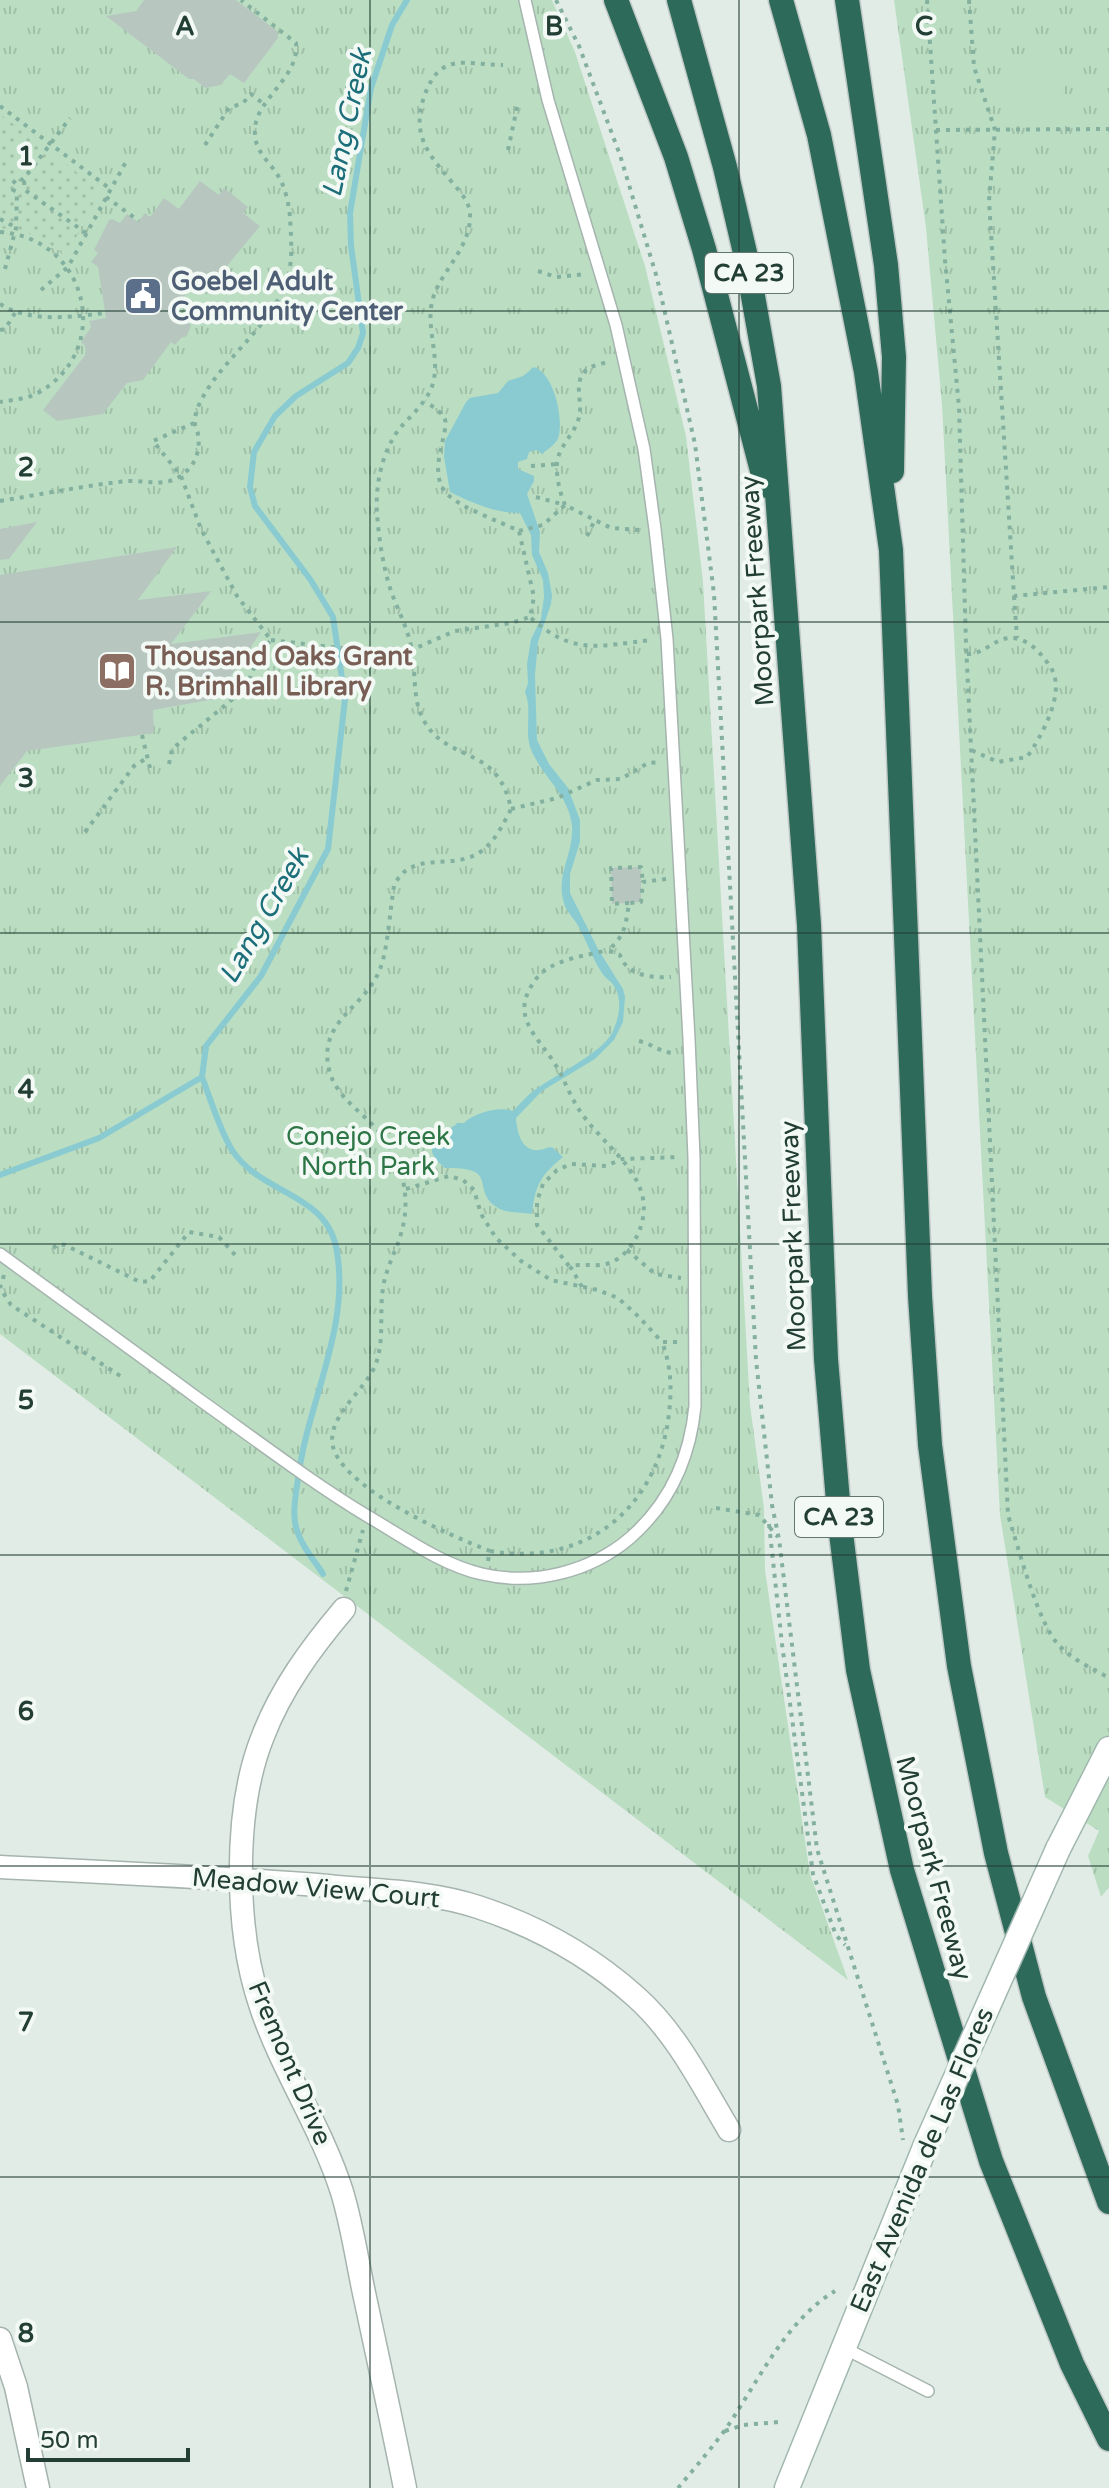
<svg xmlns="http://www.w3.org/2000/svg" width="1109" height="2488" font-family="'Varela Round',sans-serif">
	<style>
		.grass { fill: url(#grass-tufts) }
		.garden { fill: url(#garden-dots) }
		.pitch { fill: #bbdec2 }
		.water { fill: #8acbd2 }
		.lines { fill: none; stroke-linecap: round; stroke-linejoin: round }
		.stream { stroke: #8acbd2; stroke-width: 6 }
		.building { fill: #b7c7c0 }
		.lane-casing { stroke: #a5b4ae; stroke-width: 14 }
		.street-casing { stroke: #a5b4ae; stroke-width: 25 }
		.secondary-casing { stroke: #a0b8af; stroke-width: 27 }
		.highway-casing { stroke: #c1c9c6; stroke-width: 27 }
		.path { stroke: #83b09f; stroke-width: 4; stroke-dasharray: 4 6; stroke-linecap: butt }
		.lane { stroke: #fff; stroke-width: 11 }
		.street { stroke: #fff; stroke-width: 22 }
		.secondary { stroke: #fff; stroke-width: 24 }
		.highway { stroke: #2e6a5a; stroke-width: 24 }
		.secondary-bridge-casing { stroke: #a0b8af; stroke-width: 27; stroke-linecap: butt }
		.secondary-bridge { stroke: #fff; stroke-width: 24 }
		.grid { fill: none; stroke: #223e35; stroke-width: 2; stroke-opacity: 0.55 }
		.labels { text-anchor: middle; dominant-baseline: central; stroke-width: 8; stroke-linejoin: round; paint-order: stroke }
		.shield { fill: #f3f9f5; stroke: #61766f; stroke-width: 2 }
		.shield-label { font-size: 24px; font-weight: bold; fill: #223e35 }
		.service-label { font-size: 26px; font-weight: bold; fill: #4e5e75; stroke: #f3f9f5; text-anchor: start }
		.street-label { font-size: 26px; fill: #223e35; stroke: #f3f9f5 }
		.education-label { font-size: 26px; font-weight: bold; fill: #785e54; stroke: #f3f9f5; text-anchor: start }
		.park-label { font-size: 26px; fill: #2c7544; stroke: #f3f9f5 }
		.water-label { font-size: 28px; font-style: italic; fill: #1c6f7a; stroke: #f3f9f5 }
		.grid-label { font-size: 26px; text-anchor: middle; font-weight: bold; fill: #223e35; stroke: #f3f9f5; stroke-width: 8; stroke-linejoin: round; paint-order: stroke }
	</style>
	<defs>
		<pattern id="grass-tufts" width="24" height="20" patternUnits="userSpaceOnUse" patternTransform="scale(2)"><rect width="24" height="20" fill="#bbdec2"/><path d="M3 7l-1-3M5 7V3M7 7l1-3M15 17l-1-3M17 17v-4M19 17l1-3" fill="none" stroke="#a0c0a7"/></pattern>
		<pattern id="garden-dots" width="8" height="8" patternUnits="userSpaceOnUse" patternTransform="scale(2)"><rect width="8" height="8" fill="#bbdec2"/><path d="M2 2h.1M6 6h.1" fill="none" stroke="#a0c0a7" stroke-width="1.8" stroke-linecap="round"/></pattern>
	</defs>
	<rect width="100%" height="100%" fill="#e2ece7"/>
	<path class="grass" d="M0,0h552l23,52 70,214 41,170 17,146 47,823 14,103 1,62 45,304 38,106 -848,-646z
		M894,0h215v1887l-8,10 -13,-41 11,-25 -54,-34 -45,-282 -58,-1110 -16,-177z"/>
	<path class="garden" d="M0,114l100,76 -34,67c-18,-16 -41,-31 -66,-28z"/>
	<path class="pitch" d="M1005 90a29 29 0 1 1 58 0a29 29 0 1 1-58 0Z
		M1109,635v82c-36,-16 -38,-66 0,-82z"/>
	<path class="water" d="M534,367c20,7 29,49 25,68 -1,8 -11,14 -17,19l-5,-4 -8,2 -2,7 -9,3v7l16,7v5l-7,13 13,38 -1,20 9,21 4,22 -1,9 -13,38 -3,33 2,65 12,24 19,24 12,32v22l-10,32v19l28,56 25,40 2,8 -2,25 -9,18 -19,19 -53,32 -26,27c1,13 5,34 23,32 4,0 8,-3 13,-3l11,10c-22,18 -28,28 -31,57 -12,-2 -27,0 -37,-8 -24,-18 5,-39 -50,-38 -23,-18 -13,-29 7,-41 10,-6 0,-4 12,-4 10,-10 36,-17 49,-12 8,-8 16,-18 26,-24 19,-13 63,-35 73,-54 7,-14 11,-34 2,-47 -3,-5 -9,-8 -12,-13 -10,-15 -16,-34 -25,-49 -4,-7 -11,-13 -13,-21 -9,-28 10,-49 8,-77 -3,-30 -28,-48 -40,-74 -9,-19 1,-41 -7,-60l3,-9 -1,-19 4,-25 10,-20 3,-22 -1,-17 -11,-25 -1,-20 -11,-22c-25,0 -48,-10 -70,-21l-6,-35 1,-16 21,-39 4,-4 28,-5 10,-12 15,-5z"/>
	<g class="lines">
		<path class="stream" d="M202,1077c9,23 18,54 30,73 30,46 96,42 105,102 13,77 -30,152 -39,227 -2,14 -6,34 -2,48 4,17 18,33 27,47
			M0,1175l99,-37 103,-61 4,-31 55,-70 67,-127 17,-150 -12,-82 -23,-38 -55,-73 -5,-19 4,-35 21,-36 21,-20 52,-33 10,-15 5,-15 -12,-87 -1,-33 21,-125 21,-63 15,-25"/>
	</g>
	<path class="building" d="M144,0h92l41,31 1,7 -34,45 -14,-9 -9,11 -16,3 -11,-9h-5l-83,-63 30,-5z
		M200,181l19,14 5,-7 24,19 -5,6 17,13 -33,40 4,4 -8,9 5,3 -12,9 -12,-9 -14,1 2,3 -13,17 -4,-1 8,18 8,5 -4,11 -6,2 -6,7 -4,-3 -28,38 -16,3 -24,31 -46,7 -14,-11 43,-56 -1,-8 -4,-4 10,-15 -2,-6 17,-3 -8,-51 -7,-5 7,-9 -4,-3 15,-30 3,-1 8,4 7,-9 11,8 7,-9 5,4 14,-19 15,11z
		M37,522l-28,37 -9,1v-31z
		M177,547l-39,53 73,-9 -40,53 90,-12 -46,67 -62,11 1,23 -127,18 -27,35v-211z
		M641,867v35l-29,2 -1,-36z"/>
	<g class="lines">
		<defs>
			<path id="lane" d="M0,1254c67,49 134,97 200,146 56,40 111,82 169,117 36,21 73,48 113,57 52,12 108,-2 148,-36 40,-35 60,-80 65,-132l-1,-249 -5,-118 -22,-400 -12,-110 -11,-80 -28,-124 -68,-225 -23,-100
				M844,2348l84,43"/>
			<path id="street" d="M344,1609c-33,39 -63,80 -81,127 -30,74 -28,193 -3,268 21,65 61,122 82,188 10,33 15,68 22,101 14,65 28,130 41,195
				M0,1867c109,5 219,10 328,19 49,5 102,5 150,21 58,19 111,48 157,89 41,36 66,87 94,134
				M0,2339l16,48 22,101"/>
			<path id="secondary" d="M1058,1849l51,-100
				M787,2488l138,-341"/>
			<path id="highway" d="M616,0l60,157 28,92 62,237
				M679,0l46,167 21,90 23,129 40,539 17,434 14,166 18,145 44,200 89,291 81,203 37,75
				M781,0l38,135 47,237 25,178 29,746 10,149 29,221 37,187 38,144 75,205
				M847,0l39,265 8,92 -2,114"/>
		</defs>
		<use href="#lane" class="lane-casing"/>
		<use href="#street" class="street-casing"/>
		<use href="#secondary" class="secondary-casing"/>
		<use href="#highway" class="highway-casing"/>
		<path class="path" d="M556,0l23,46 41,109 37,123 38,166 19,150 42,766 16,145 7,34 38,310 81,256 5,35
			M927,0l18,260 14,147 7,237 42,871c10,31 29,105 49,128 13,16 35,25 52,35
			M969,0l5,67 21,63 -6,71 25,395 95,-9
			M546,22l16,-9
			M0,106l109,82
			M936,130l173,-1
			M205,145l24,-37 14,-5 8,-9 14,11
			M508,150l10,-47
			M24,181l1,9 61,43
			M106,197l33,24
			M0,219l15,8
			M0,232c89,6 115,120 36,162 -11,5 -24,6 -36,8
			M5,269l11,-41 1,-36 -4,-2 -1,-6 6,-6 5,2 47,-62
			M538,271l18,6 30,-3
			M41,290l27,-23 60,-109
			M0,304c30,19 72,13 105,9
			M0,330l5,-1 10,-16
			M531,466l26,-2
			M536,497l29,8
			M0,501c42,-7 84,-15 126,-20 18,-1 37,6 53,-4 15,-9 22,-25 19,-42 0,-4 -3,-7 -3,-11 -1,-10 4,-20 9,-29 23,-40 70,-72 84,-118 5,-17 3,-43 2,-60 -1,-11 -4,-26 -9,-36 -9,-19 -28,-28 -26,-52 1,-30 45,-52 41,-86l-55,-43
			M565,505c-5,-12 -9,-28 -8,-42 2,-19 21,-31 23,-51 1,-15 -6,-30 6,-42 6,-5 16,-6 24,-9
			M519,531l24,-6 22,-20 46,23 28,2
			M587,536l8,-16
			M1014,596l3,42
			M531,618c44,39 68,27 122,22
			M271,640l129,15 55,-24 56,-8 19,-6 4,-20 -15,-66c-20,-10 -56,-22 -72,-37 -22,-23 5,-65 -3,-77 -4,-6 -14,-12 -19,-16
			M967,654c19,1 30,-21 51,-15 9,2 19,10 24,17 4,5 9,10 11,16 11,24 -12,65 -26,85l-29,5 -27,-12
			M142,735l8,33
			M169,764l3,-15 73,-60 17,-39 9,-10 -34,-44 -36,-67 -20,-53 -28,-35 41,-18
			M511,809l46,-11 40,-18 24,-1 27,-16 12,-1
			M85,832l49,-66 13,-8
			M666,879l-23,3 -2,20 -12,1c-3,20 -4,34 -21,47l12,5c7,21 32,23 51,22
			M629,903l-17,1 -1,-36 30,-1 2,15
			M639,1041c13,3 21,11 34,12
			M406,1189l43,-13 14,4 11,10 7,24 15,24 25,23 30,19 47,10 20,8 21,19 23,25h16
			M53,1248l6,-4 6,1 75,37 10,-1 39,-49 30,5 17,19
			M627,1250l28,24 26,4
			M569,1266l-32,-41v-24l6,-17 14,-14 14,-6 35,2 16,-7 58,-2
			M4,1275l-4,13 11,17 114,74
			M582,1287l-12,-21c13,-3 29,2 42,-4 10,-4 20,-16 25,-26 27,-57 -33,-86 -59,-128 -9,-14 -14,-30 -23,-44 -18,-29 -47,-48 -19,-85 15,-20 50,-23 72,-29
			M716,1508l43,7 19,22
			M769,1524l13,120 31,230 23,61 9,10
			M490,1551c92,16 164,-39 178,-130 4,-28 4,-53 -6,-79
			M488,1561l2,-10c-41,-16 -140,-59 -156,-101 -11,-31 30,-58 41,-84 10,-25 4,-52 8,-78 3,-21 14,-38 19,-58 9,-33 0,-71 -22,-97 -16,-20 -42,-34 -50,-60 -15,-52 35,-64 50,-104 8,-20 10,-60 14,-83 16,-36 55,-16 83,-32 16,-9 26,-29 34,-45 -13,-66 -65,-45 -88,-90 -12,-23 -6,-53 -13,-77 -4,-17 -13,-34 -19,-51 -8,-24 -12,-52 -14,-77 -2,-29 5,-63 23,-86 13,-15 30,-28 34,-49 5,-28 -10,-56 0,-84 10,-27 38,-50 36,-82 -1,-10 -7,-18 -14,-26 -24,-29 -46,-49 -32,-90 16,-47 42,-32 79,-32
			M346,1591l17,-61
			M725,2431l18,-6 36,-3
			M678,2488c16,-19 32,-38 47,-58 32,-46 60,-109 110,-139"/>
		<use href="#lane" class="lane"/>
		<use href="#street" class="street"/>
		<use href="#secondary" class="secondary"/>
		<use href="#highway" class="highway"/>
		<defs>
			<path id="secondary-bridge" d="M925,2147l133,-298"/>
		</defs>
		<use href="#secondary-bridge" class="secondary-bridge-casing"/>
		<use href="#secondary-bridge" class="secondary-bridge"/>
	</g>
	<path class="grid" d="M370,0v2488M739,0v2488M0,311h1109M0,622h1109M0,933h1109M0,1244h1109M0,1555h1109M0,1866h1109M0,2177h1109"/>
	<defs>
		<symbol id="civic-square" viewBox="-11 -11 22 22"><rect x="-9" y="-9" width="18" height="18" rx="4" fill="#5c6f8a" stroke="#f3f9f5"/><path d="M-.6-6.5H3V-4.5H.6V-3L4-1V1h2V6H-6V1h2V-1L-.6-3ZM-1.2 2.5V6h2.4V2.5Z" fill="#fff"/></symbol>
		<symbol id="library-square" viewBox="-11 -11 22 22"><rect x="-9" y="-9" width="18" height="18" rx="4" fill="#8d6e63" stroke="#f3f9f5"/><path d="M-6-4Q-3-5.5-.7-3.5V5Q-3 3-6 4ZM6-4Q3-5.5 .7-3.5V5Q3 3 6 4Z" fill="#fff"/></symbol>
	</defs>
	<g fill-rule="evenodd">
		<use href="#civic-square" x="121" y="274" width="44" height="44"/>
		<use href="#library-square" x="95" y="649" width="44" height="44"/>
	</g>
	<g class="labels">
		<g class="shield">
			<rect x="705" y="253" width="88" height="40" rx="6"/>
			<rect x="795" y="1497" width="88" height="40" rx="6"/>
		</g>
		<g class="shield-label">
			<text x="749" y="273">CA 23</text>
			<text x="839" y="1517">CA 23</text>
		</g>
		<g class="service-label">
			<text x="171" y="281">Goebel Adult<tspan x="171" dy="30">Community Center</tspan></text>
		</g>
		<g class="street-label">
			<text transform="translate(757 591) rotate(-94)">Moorpark Freeway</text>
			<text transform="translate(793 1236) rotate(-92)">Moorpark Freeway</text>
			<text transform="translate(934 1868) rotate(75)">Moorpark Freeway</text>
			<text transform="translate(316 1888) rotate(5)">Meadow View Court</text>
			<text transform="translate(290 2063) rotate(67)">Fremont Drive</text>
			<text transform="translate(922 2160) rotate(-67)">East Avenida de Las Flores</text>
		</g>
		<g class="education-label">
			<text x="145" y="656">Thousand Oaks Grant<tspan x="145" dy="30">R. Brimhall Library</tspan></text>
		</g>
		<g class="park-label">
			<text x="368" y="1136">Conejo Creek<tspan x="368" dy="30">North Park</tspan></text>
		</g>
		<g class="water-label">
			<text transform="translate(347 123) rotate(-78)">Lang Creek</text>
			<text transform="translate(264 916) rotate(-60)">Lang Creek</text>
		</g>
	</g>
	<g class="grid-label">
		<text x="185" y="35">A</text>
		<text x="554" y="35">B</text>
		<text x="924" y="35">C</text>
		<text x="26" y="165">1</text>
		<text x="26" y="476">2</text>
		<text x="26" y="787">3</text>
		<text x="26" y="1098">4</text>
		<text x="26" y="1409">5</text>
		<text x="26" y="1720">6</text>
		<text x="26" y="2031">7</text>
		<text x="26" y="2342">8</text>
	</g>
	<path d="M28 2448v12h160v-12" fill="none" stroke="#223e35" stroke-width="4"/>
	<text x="40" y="2448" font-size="24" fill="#223e35" stroke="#f3f9f5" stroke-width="6" paint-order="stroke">50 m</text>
</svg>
